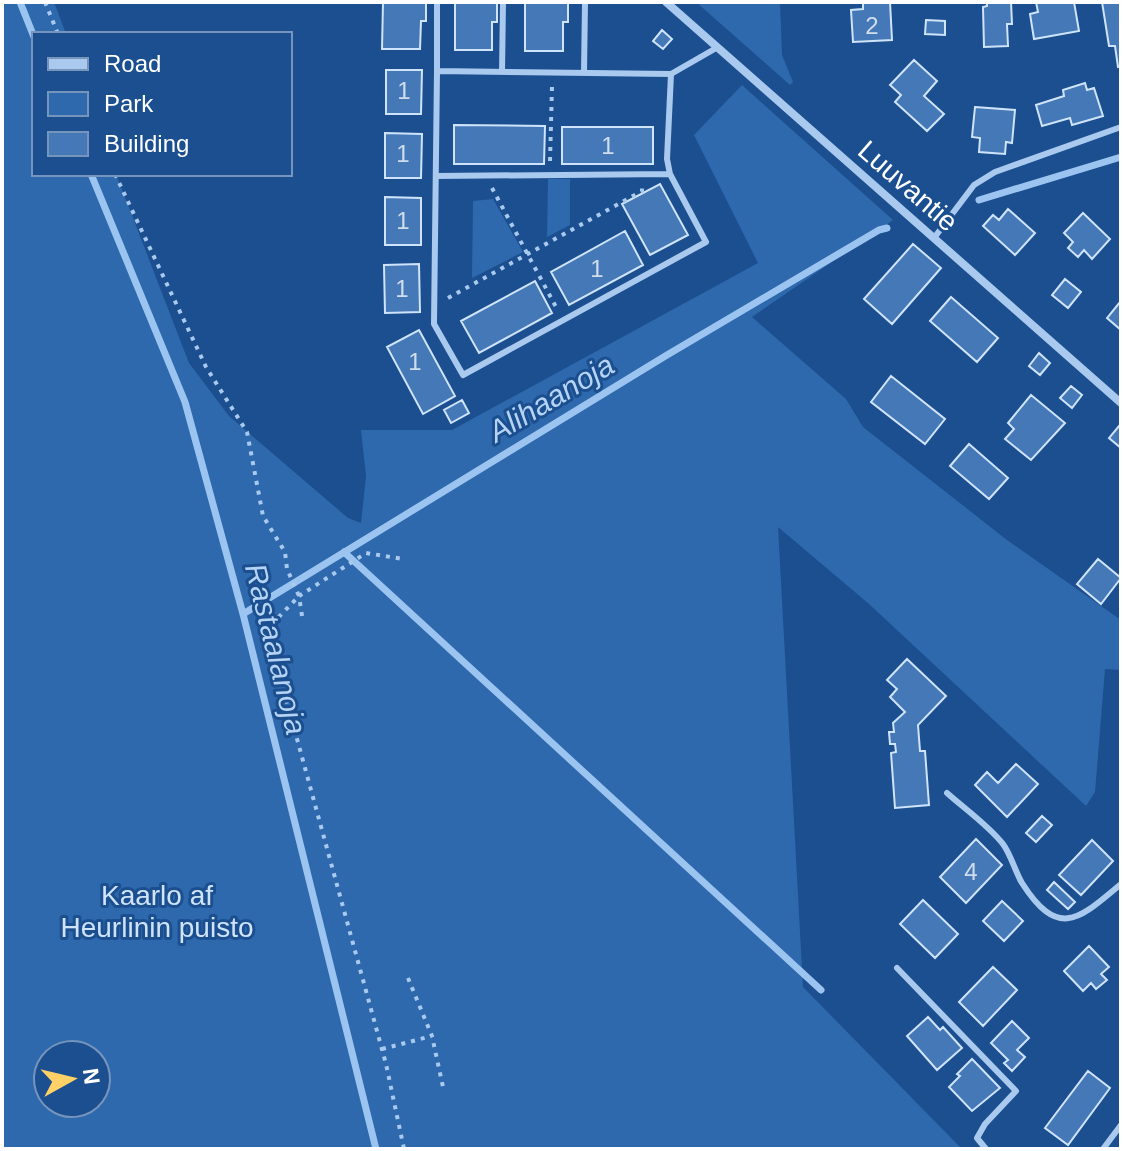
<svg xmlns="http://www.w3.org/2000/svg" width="1123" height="1151" font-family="Helvetica,sans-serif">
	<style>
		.green { fill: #2e69ad; fill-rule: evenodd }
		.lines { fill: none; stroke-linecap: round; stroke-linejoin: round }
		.stream { stroke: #9cc4f0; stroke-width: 7 }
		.building { fill: #4478b7; stroke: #cfe3fa; stroke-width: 2 }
		.path { stroke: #a9c9ee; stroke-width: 4; stroke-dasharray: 4 6; stroke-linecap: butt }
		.service { stroke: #a9c9ee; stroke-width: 6 }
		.minor { stroke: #a9c9ee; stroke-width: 8 }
		.labels { text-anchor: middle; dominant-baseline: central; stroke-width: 6; stroke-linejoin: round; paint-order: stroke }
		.number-label { font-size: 24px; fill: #d0dded }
		.street-label { font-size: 28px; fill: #fff; stroke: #1b4f8f }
		.park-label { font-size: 28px; fill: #cfe3fa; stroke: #1b4f8f }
		.water-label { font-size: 30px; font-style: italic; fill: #b5d3f5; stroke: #1b4f8f }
	</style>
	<rect width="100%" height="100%" fill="#1b4f8f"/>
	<path class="green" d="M2,2h52l12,32h-32v140h82l73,189 40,53 119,102 13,5 5,-47 -5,-46h91l306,-167 -64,-128 48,-50 151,135 -141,97 94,82 17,28 144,113 114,80v50l-16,-1 -10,123 -9,14 -217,-202 -91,-77 25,460 159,162h-960zM96,1055v48h-48v-48z
		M696,2h84l2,53 11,27 -3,3z
		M548,179h22v46l-23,12z
		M493,199l30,53 -51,26 1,-77z"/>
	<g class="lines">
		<path class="stream" d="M20,2l14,35
			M91,174l94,228 58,212 133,535
			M979,200l142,-43
			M344,552l477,438
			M243,614l424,-259 212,-125 8,-2"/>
	</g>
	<path class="building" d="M383,2h43v19h-5l-1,28h-38z
		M455,2h42v20h-5v28h-37z
		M525,2h43v20h-5v29h-38z
		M890,2l2,38 -39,2 -2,-32 12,-1v-6z
		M987,2h24l1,22h-5l1,22 -24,1 -1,-40 4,-1z
		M1036,2h38l5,29 -45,8 -4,-25 8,-2z
		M1102,2h19v64l-3,1 -3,-21h-6z
		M926,20l19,1v14l-20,-1z
		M662,30l10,9 -9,10 -10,-8z
		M914,60l23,21 -13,15 20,18 -17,17 -32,-29 6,-7 -11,-10z
		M386,70h36l-1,44h-35z
		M1085,83l2,7 7,-2 9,28 -31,9 -2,-7 -28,8 -6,-21 28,-9 -1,-6z
		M975,107l40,3 -3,33 -6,-1 -1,12 -26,-2 1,-14 -8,-1z
		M454,125l91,1 -1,38h-90z
		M562,127h91v37h-91z
		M385,133l37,1 -1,44h-36z
		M660,184l28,51 -38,20 -28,-51z
		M385,197l36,1v47h-36z
		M1008,209l27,24 -20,22 -32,-29 10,-11 6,5z
		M1083,213l27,26 -18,20 -8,-9 -6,7 -10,-9 5,-6 -9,-9z
		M625,231l18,34 -74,40 -18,-33z
		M913,244l28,24 -49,56 -28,-25z
		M419,264l1,48 -35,1 -1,-48z
		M1065,279l16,13 -13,16 -16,-13z
		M535,281l17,32 -73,40 -18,-32z
		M951,297l47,41 -21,24 -47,-41z
		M1120,302h1v28l-14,-12z
		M419,330l36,66 -32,18 -36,-67z
		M1039,353l11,10 -10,12 -11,-9z
		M891,376l54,43 -20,25 -54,-42z
		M1071,386l11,9 -10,13 -12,-10z
		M1031,395l34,28 -34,37 -26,-21 9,-10 -6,-6z
		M462,400l7,13 -18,10 -7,-13z
		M1119,426l2,1v21l-12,-10z
		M969,444l39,34 -19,21 -39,-33z
		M1098,559l23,19 -20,26 -24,-20z
		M907,659l39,37 -28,29 2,26h5l4,54 -34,3 -4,-55 5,-1 -1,-8h-5l-1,-12h5l-1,-9 12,-11 -15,-15 7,-8 -10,-9z
		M1016,764l22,20 -31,33 -32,-32 12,-13 11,11z
		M1042,816l10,9 -16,17 -10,-9z
		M976,839l26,26 -36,38 -26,-26z
		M1092,840l21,21 -32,34 -22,-20z
		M1054,882l21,20 -7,7 -21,-19z
		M923,900l35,34 -23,24 -35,-34z
		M1002,901l21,20 -19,20 -21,-20z
		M1089,946l20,21 -8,7 6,6 -11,9 -5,-6 -8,8 -19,-20z
		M993,967l24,23 -34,36 -24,-24z
		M928,1017l12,13 3,-3 19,21 -25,22 -30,-34z
		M1012,1021l17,17 -12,12 8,7 -13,14 -8,-8 4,-3 -17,-17z
		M972,1059l28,29 -28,23 -23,-24 11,-11 -3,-2z
		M1088,1071l22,17 -42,57 -23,-17z"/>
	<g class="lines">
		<path class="path" d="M45,2l13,32
			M550,161l2,-75
			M115,174l91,193 41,65 16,84 22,36 2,17 12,27 -26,27 9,61 104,380 18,85
			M492,188l64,119
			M448,298l194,-107v-6
			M302,616l-3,-20 67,-43 37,6
			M408,978l24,58 11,51
			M382,1049l50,-13"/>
		<path class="service" d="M437,71v-69
			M502,72l1,-70
			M584,73l1,-71
			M671,74l-4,85 3,15 36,68 -243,133 -29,-51 3,-253 234,3 47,-27
			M436,176l234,-2
			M934,238l40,-53 21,-13 126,-45
			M947,793c18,16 41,32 56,51 8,11 12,27 19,39 37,58 58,35 99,1
			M897,968l119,123 -31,33 -8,14 9,11
			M1103,1149l18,-24"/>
		<path class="minor" d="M666,2l455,401"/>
	</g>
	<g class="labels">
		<g class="number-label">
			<text x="872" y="25">2</text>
			<text x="404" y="90">1</text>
			<text x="608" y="145">1</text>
			<text x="403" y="153">1</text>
			<text x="403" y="220">1</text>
			<text x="597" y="268">1</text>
			<text x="402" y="288">1</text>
			<text x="415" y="361">1</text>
			<text x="971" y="871">4</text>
		</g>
		<g class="street-label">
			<text transform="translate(908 186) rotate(41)">Luuvantie</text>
		</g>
		<g class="park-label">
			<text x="157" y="895">Kaarlo af<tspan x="157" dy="32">Heurlinin puisto</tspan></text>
		</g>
		<g class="water-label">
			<text transform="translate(551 398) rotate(-31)">Alihaanoja</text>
			<text transform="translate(276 649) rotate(76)">Rastaalanoja</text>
		</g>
	</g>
	<rect width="1123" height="1151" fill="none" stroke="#ffffff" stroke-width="8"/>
	<rect x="32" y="32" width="260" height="144" fill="#1b4f8f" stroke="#7695bc" stroke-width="2"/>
	<rect x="48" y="58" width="40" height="12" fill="#a9c9ee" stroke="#7695bc" stroke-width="2"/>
	<text x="104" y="72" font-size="24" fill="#ffffff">Road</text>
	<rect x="48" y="92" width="40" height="24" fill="#2e69ad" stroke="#7695bc" stroke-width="2"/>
	<text x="104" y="112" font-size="24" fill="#ffffff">Park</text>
	<rect x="48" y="132" width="40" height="24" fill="#4478b7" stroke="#7695bc" stroke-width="2"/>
	<text x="104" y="152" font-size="24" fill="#ffffff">Building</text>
	<g transform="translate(72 1079) rotate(82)"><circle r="38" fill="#1b4f8f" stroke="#7695bc" stroke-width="2"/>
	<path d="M0-6L14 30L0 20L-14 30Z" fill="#ffd166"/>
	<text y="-12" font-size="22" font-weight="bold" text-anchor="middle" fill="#ffffff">N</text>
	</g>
</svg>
